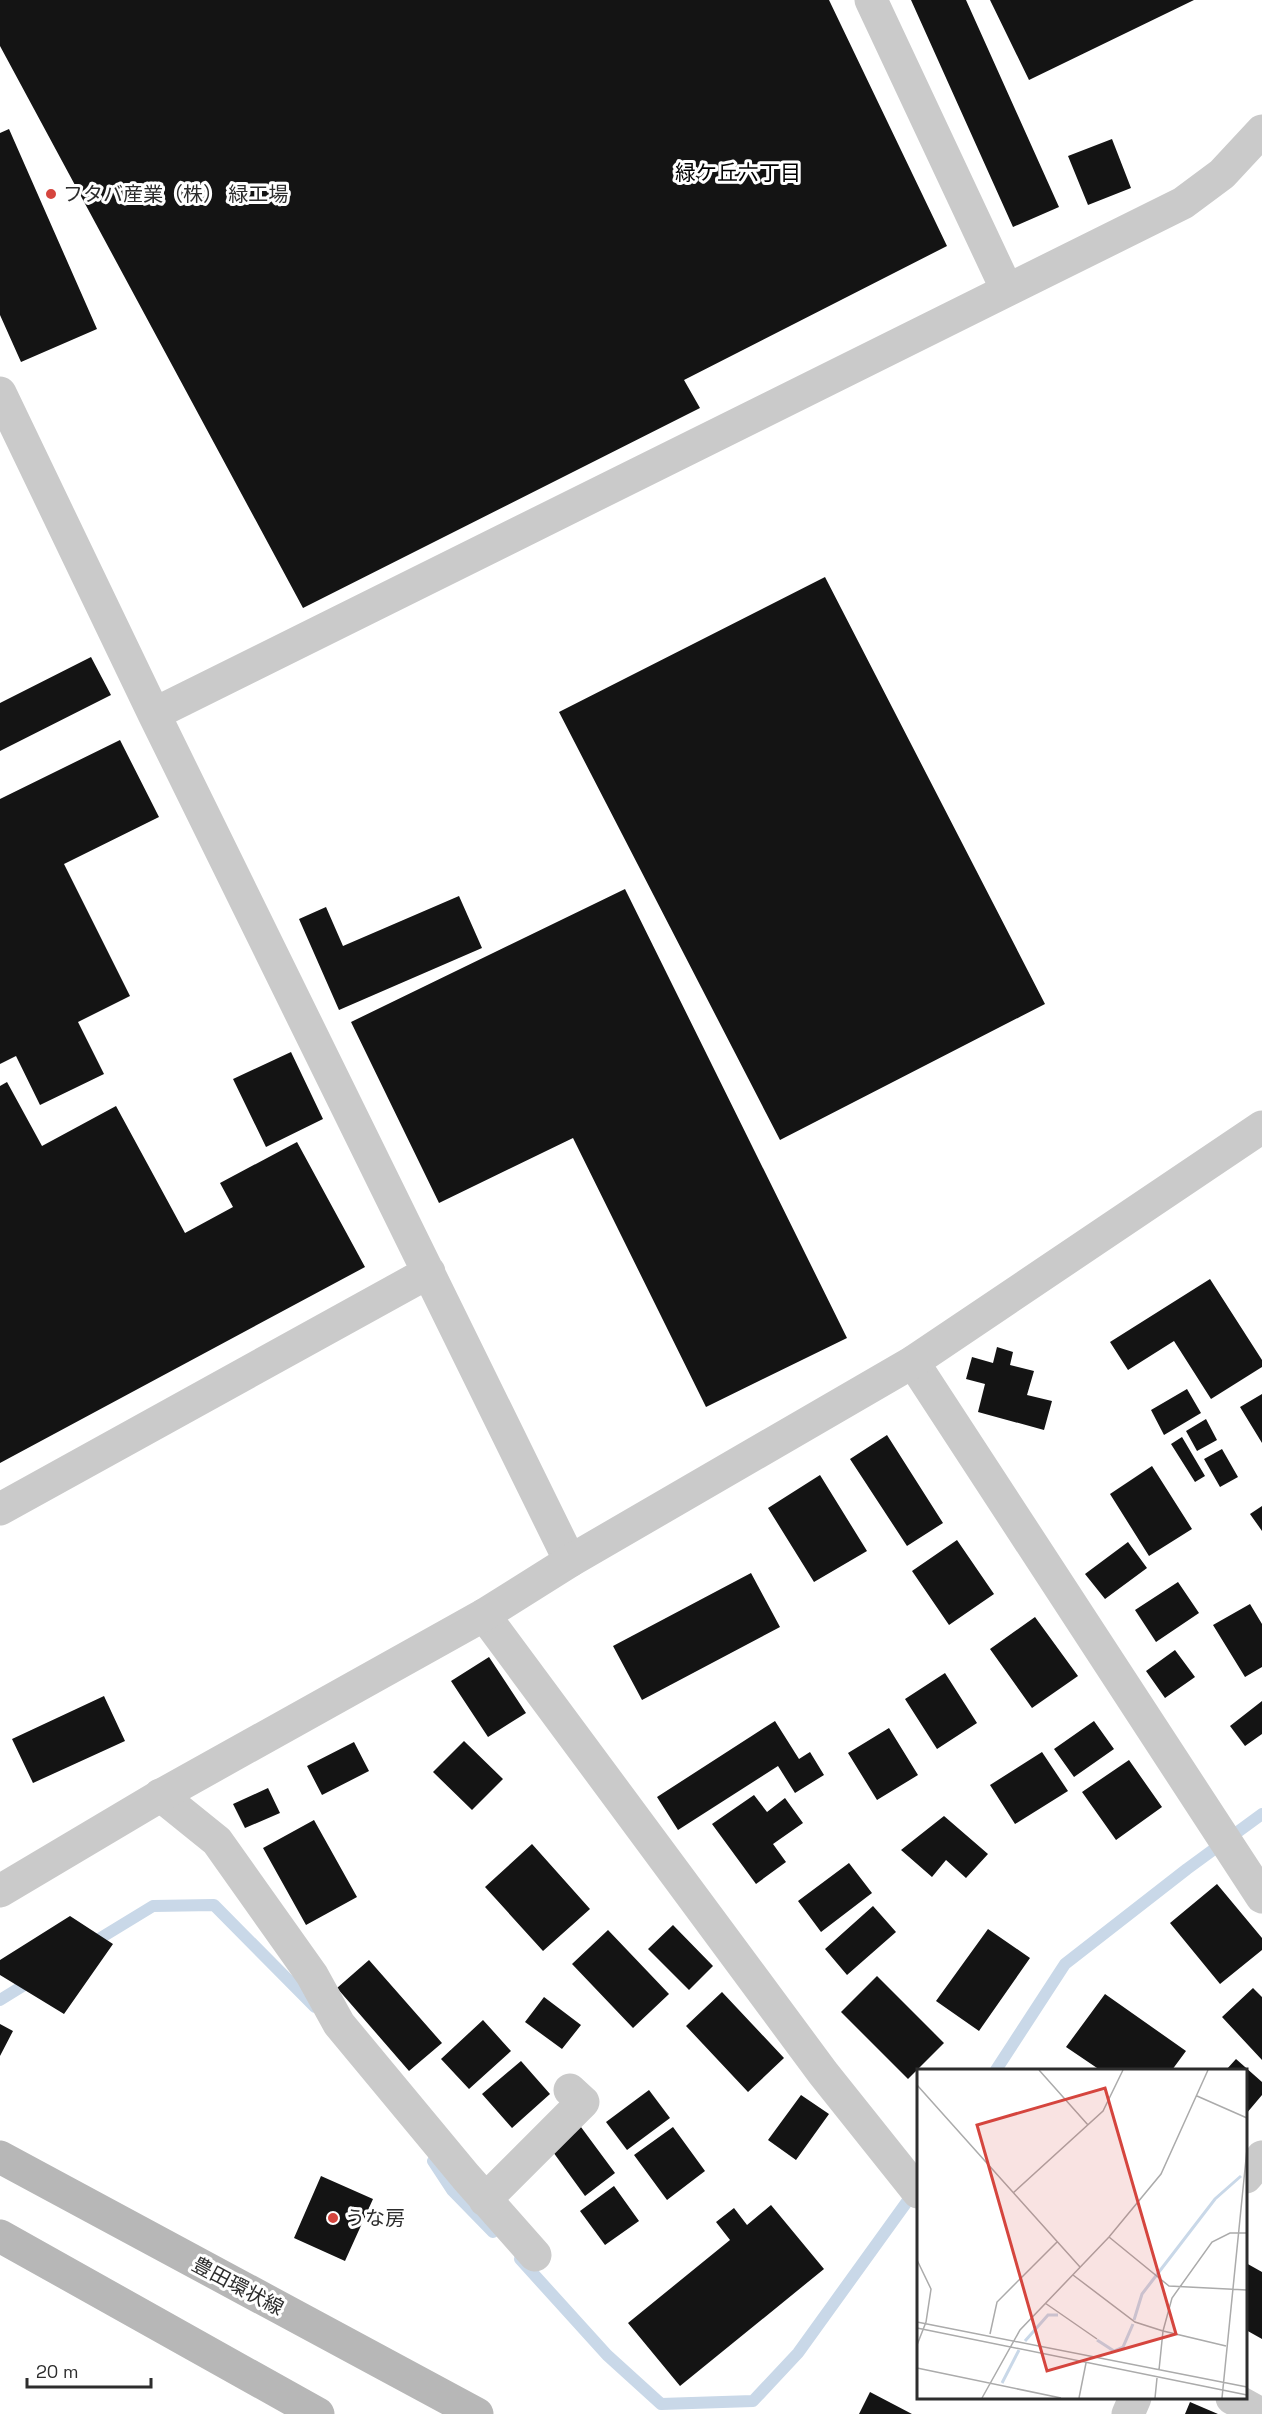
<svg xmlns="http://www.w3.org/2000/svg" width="1262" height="2414" font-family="'Space Grotesk','Noto Sans JP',sans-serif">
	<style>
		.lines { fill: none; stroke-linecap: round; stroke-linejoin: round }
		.stream { stroke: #c9d8e8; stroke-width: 12 }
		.building { fill: #141414 }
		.minor { stroke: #cacaca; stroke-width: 33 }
		.tertiary { stroke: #cacaca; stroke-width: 33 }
		.secondary { stroke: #b7b7b7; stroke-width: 33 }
		.poi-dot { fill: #d5453e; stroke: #fff; stroke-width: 2 }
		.labels { text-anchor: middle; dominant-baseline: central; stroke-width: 6; stroke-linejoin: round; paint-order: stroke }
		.poi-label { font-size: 20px; fill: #2d2d2d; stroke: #fff; text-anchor: start }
		.street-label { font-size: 20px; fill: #2d2d2d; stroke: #fff }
		.neighbourhood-label { font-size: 21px; fill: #000; stroke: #fff }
		.inset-river { fill: none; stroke: #c9d8e8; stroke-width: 3 }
		.inset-road { fill: none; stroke: #ababab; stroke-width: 1.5 }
		.view { fill: #d5453e; fill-opacity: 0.15; stroke: #d5453e; stroke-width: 3 }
		.inset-edge { fill: none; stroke: #2d2d2d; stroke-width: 3 }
	</style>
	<rect width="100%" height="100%" fill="#fff"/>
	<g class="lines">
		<path class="stream" d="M89,1945l64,-39 61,-1 101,102
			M0,2000l34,-21
			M996,2070l69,-106 122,-95 75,-55
			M433,2161l19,29 41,42
			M520,2259l87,96 54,49 92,-3 45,-48 116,-161"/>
	</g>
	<path class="building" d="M0,0h829l118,246 -263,134 16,28 -397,200 -303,-562z
		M911,0h55l93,207 -46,20z
		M990,0h204l-165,80z
		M9,129l88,200 -76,33 -21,-47v-182z
		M1112,139l19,49 -43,17 -20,-49z
		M825,577l220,427 -265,136 -221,-428z
		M91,657l20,38 -111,56v-48z
		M120,740l39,77 -95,47 66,132 -52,26 26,52 -64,31 -24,-49 -16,8v-265z
		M625,889l222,449 -141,69 -133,-269 -134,65 -88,-181z
		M459,896l23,52 -143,62 -40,-91 27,-12 17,39z
		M291,1052l32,67 -57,28 -33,-68z
		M7,1082l35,64 74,-40 69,127 48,-26 -13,-24 77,-41 68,125 -365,196v-377z
		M1210,1279l52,81v7l-51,32 -37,-58 -46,29 -18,-28z
		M997,1347l16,5 -3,13 24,6 -7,24 25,6 -8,29 -66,-18 7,-28 -19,-5 6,-22 21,6z
		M1187,1389l14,24 -37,22 -13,-25z
		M1262,1394v49l-22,-36z
		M1206,1419l11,21 -20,11 -11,-20z
		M887,1435l56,88 -36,23 -57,-87z
		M1182,1437l23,39 -10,6 -24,-38z
		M1222,1449l16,28 -18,10 -16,-28z
		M1152,1466l40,63 -43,27 -39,-62z
		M820,1475l47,76 -53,31 -46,-74z
		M1262,1506v25l-12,-17z
		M957,1540l37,54 -45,31 -37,-54z
		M1128,1542l19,26 -42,31 -20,-25z
		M751,1573l29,54 -138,73 -29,-54z
		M1178,1582l21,31 -43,29 -21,-32z
		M1250,1604l12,20v43l-17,10 -32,-52z
		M1035,1617l43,59 -46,32 -42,-59z
		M1175,1650l20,27 -30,21 -19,-27z
		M489,1657l37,56 -38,24 -37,-56z
		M945,1673l32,50 -40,26 -32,-50z
		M104,1696l21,45 -92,42 -21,-44z
		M1262,1701v33l-17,12 -15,-20z
		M775,1721l24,38 11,-7 14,23 -29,18 -17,-27 -100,64 -21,-33z
		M1094,1721l20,28 -40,28 -20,-28z
		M889,1728l29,47 -41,25 -29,-47z
		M464,1741l39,38 -31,31 -39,-38z
		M354,1742l15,29 -47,24 -15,-29z
		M1042,1752l26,39 -53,33 -25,-39z
		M1129,1760l33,47 -46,33 -34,-48z
		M268,1788l12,25 -35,15 -12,-24z
		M754,1795l13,17 18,-14 18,25 -30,21 13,18 -30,22 -44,-60z
		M944,1816l44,38 -22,24 -20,-18 -14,17 -31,-27z
		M314,1820l43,77 -51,28 -43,-77z
		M532,1844l58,65 -47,42 -58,-64z
		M849,1863l23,30 -51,39 -23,-31z
		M1217,1884l45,54v12l-42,34 -50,-61z
		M873,1906l23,26 -49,43 -22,-26z
		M70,1916l43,28 -49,70 -64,-39v-15z
		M673,1925l40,41 -24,24 -41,-41z
		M988,1929l42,29 -51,73 -43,-30z
		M608,1930l61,64 -36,34 -61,-64z
		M369,1960l73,83 -33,28 -72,-83z
		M877,1976l67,67 -36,36 -67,-67z
		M1253,1988l9,9v63l-40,-43z
		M722,1992l62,66 -36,34 -62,-66z
		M1105,1994l81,57 -14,19h-72l-34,-23z
		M544,1997l37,28 -19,24 -37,-27z
		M483,2020l28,31 -42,38 -28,-30z
		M0,2024l13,7 -13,25z
		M1236,2059l26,23v13l-16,19v-44h-20z
		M521,2061l29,33 -38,34 -30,-34z
		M649,2090l21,28 -43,32 -21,-28z
		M801,2095l28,19 -33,46 -28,-20z
		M578,2123l37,50 -30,23 -37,-51z
		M673,2127l32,44 -38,29 -33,-45z
		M321,2176l52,23 -28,62 -51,-23z
		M614,2186l25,35 -34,24 -25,-34z
		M771,2205l53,64 -144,117 -52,-63 102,-83 -14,-18 18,-14 13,17z
		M1246,2263l16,9v67l-16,-9z
		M870,2392l42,22h-53z
		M1190,2402l28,12h-33z"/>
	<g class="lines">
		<path class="minor" d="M871,0l136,290
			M0,393l154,321 416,847
			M154,714l1029,-511 39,-29 40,-43
			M913,1362l349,535
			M0,1509l429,-237
			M484,1615l339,458 95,119
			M160,1795l57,46 95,134 27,49 127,153 69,78
			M1246,2177l16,-20
			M485,2200l98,-98 -13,-12
			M1232,2398l29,16
			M1128,2414l7,-16"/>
		<path class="tertiary" d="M0,1891l165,-98 319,-178 86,-54 343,-199 349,-235"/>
		<path class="secondary" d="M0,2157l477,257
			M0,2236l318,178"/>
	</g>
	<g class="poi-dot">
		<circle cx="51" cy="194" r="6"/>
		<circle cx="333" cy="2218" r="6"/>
	</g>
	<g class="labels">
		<g class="poi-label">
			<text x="63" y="194">フタバ産業（株） 緑工場</text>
			<text x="345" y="2218">うな房</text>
		</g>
		<g class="street-label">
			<text transform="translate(238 2286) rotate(28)">豊田環状線</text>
		</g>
		<g class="neighbourhood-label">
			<text x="738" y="172">緑ケ丘六丁目</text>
		</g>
	</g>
	<g transform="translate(917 2069)">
		<rect width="330" height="330" fill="#fff"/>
		<path class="inset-river" d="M217,251l8,-26 10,-13 63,-82 26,-23M180,271l17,11 9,-4 10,-23M108,272l23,-26h10M85,314l17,-33"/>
		<path class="inset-road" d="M122,1l49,55M0,16l163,182M280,27l50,22M96,124l90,-82 20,-41M192,168l60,49 78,4M0,191l14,29 -5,33 -9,23M156,206l62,47 28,9 9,-33 40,-56 18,-9h17M128,234l52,36M0,253l330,65M0,259l330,67M73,265l7,-32 60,-60M0,299l144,30M242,301l4,-39 63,15M65,329l38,-68 89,-93 52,-63 47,-104M162,329l7,-35M238,329l2,-20M305,329l25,-249"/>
		<path class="view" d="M188,19l71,246 -129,37 -70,-246z"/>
		<rect width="330" height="330" class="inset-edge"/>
	</g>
	<path d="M27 2378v9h124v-9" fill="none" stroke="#2d2d2d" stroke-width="3"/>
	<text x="36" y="2378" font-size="18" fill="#2d2d2d" stroke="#ffffff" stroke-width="4.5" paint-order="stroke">20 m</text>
</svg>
